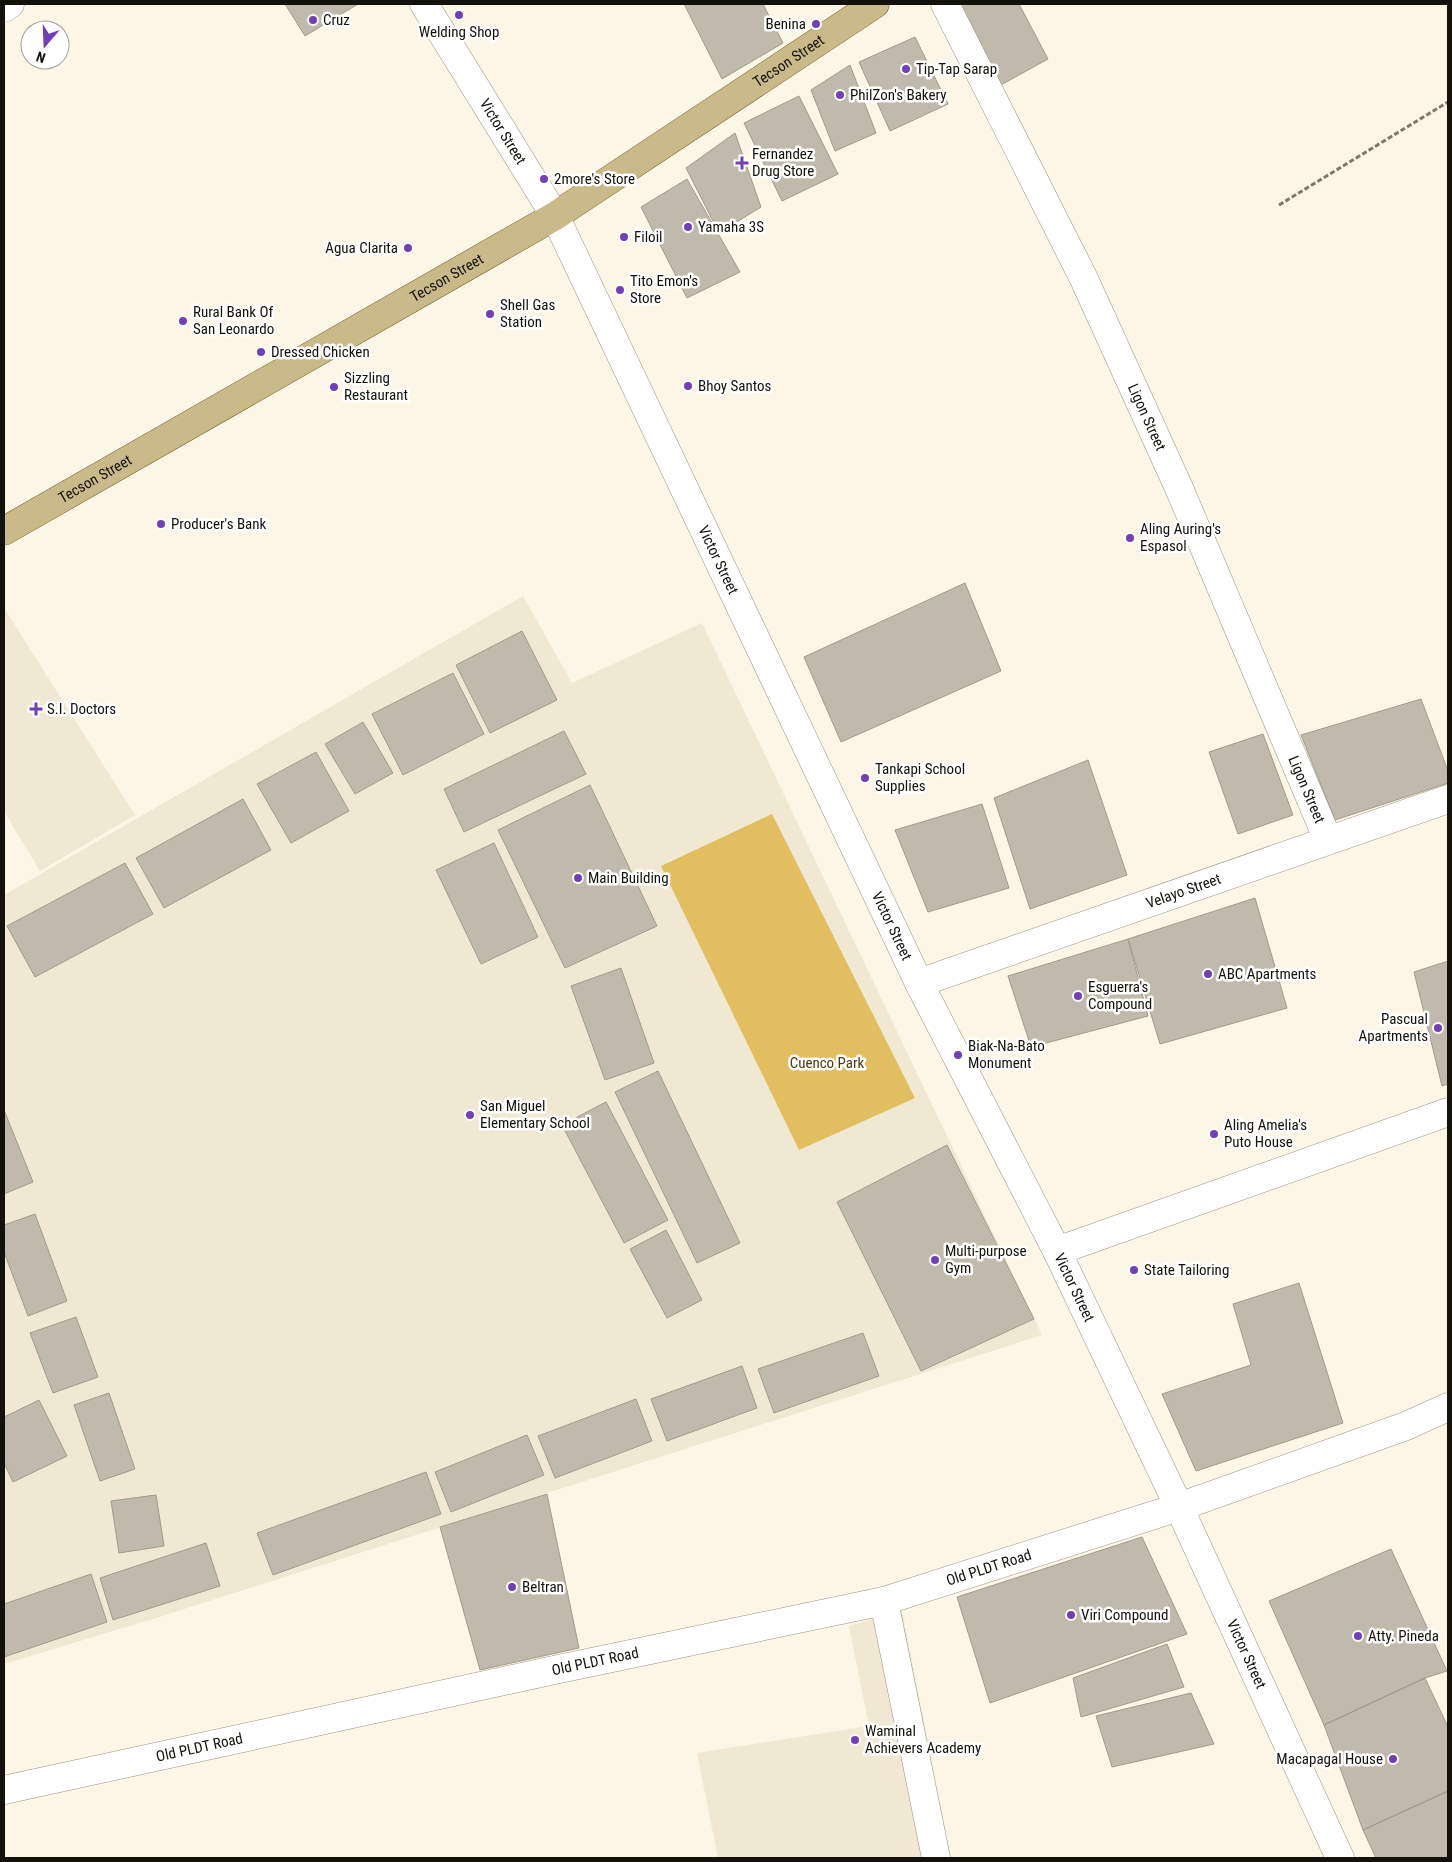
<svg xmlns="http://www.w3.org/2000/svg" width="1452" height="1862" font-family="'Roboto Condensed',sans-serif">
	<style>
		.built { fill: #f0e8d2 }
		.park { fill: #e1bf61 }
		.building { fill: #bfbaab; stroke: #a09b8c }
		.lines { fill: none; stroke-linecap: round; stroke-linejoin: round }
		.minor-casing { stroke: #9c9688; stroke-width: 29 }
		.major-casing { stroke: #73602b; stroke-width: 29 }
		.path { stroke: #7d796f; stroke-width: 3; stroke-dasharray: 5 2.5; stroke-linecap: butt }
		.minor { stroke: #fff; stroke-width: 28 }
		.major { stroke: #cab989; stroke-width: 28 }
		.poi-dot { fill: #733fb6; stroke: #fff; stroke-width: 2 }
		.labels { text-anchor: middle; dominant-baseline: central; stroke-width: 5; stroke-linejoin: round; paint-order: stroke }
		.poi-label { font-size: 15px; fill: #13110c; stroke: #fff; text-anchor: start }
		.street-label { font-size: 15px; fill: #13110c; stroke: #fff }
		.park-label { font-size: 15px; fill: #4a3b11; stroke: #fff }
	</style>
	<rect width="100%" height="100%" fill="#fcf6e6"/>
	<path class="built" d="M523,596l49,87 130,-60 340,712 -886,283 -152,46v-769z
		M4,608l131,207 -95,56 -36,-60z
		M902,1610l49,248h-233l-21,-105 172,-27 -20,-100z"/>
	<path class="park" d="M772,814l143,284 -116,52 -138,-284z"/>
	<path class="building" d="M285,4h73l-53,32z
		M684,4h79l20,39 -61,36z
		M956,4h63l29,55 -58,32z
		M915,37l33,67 -58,27 -31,-69z
		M850,65l26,68 -41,18 -24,-61z
		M799,96l39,78 -56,27 -38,-78z
		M735,133l26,74 -42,26 -33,-65z
		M687,179l53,93 -53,26 -46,-91z
		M965,583l36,88 -160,71 -37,-85z
		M522,631l35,69 -67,33 -34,-68z
		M453,673l31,61 -81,41 -31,-61z
		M1421,699l27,72v12l-113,37 -34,-85z
		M363,722l30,51 -38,21 -30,-50z
		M564,731l22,43 -122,58 -20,-43z
		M1263,734l30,81 -55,19 -29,-82z
		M316,752l33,59 -58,32 -34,-59z
		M1088,760l39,115 -97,34 -36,-111z
		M590,785l67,141 -92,42 -67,-138z
		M243,799l28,51 -107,58 -28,-50z
		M982,804l27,84 -81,24 -33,-82z
		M494,843l44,94 -57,27 -45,-94z
		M125,863l28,51 -118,63 -28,-51z
		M1255,898l32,110 -127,36 -32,-105z
		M1128,939l20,77 -117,31 -23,-71z
		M1448,961v123l-6,2 -28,-114z
		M621,968l33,95 -49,17 -34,-94z
		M658,1071l82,172 -43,20 -82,-171z
		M606,1102l62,118 -44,23 -62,-118z
		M4,1110l29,72 -29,12z
		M947,1145l87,174 -113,52 -84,-169z
		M35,1214l32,87 -39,15 -24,-64v-27z
		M666,1230l36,70 -35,18 -37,-69z
		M1299,1283l44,140 -147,48 -34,-77 89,-29 -18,-61z
		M76,1317l22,60 -45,16 -23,-60z
		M863,1333l16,43 -105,37 -16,-44z
		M742,1366l15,42 -90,33 -16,-42z
		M109,1393l26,76 -35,12 -26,-76z
		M636,1399l16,42 -97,37 -17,-42z
		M39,1400l28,56 -54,26 -9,-19v-46z
		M527,1435l17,40 -93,37 -16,-40z
		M426,1472l15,42 -168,61 -16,-42z
		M547,1494l32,154 -99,22 -40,-143z
		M156,1495l8,51 -45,7 -8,-52z
		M1142,1537l45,97 -197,69 -33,-106z
		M206,1543l14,43 -107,34 -13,-42z
		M1391,1549l56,122 -22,7 -101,47 -55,-124z
		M91,1574l16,48 -103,35v-53z
		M1167,1644l17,43 -103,30 -8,-39z
		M1425,1678l23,49v64l-85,39 -39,-105z
		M1191,1693l23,51 -102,23 -16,-51z
		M1448,1791v67h-72l-13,-28z"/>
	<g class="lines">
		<defs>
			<g id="minor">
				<path id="s1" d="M424,4l131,212 364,767 138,268 122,256 161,351"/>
				<path id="s2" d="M945,4l139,275 95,209 149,352"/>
				<path d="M4,8l6,-4"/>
				<path id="s3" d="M919,983l529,-184"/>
				<path d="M1057,1251l391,-139"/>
				<path d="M884,1601l52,257"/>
				<path id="s4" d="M4,1790l555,-121 325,-68 295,-94 227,-81 42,-19"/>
			</g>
			<g id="major">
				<path id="s5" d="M4,531l551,-315 320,-212"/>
			</g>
		</defs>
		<use href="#minor" class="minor-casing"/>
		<use href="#major" class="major-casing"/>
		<path class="path" d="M1279,205l169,-103"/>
		<use href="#minor" class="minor"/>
		<use href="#major" class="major"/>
	</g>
	<g class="poi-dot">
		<circle cx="459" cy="15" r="5"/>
		<circle cx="313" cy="20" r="5"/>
		<circle cx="816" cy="24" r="5"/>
		<circle cx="906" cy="69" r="5"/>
		<circle cx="840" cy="95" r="5"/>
		<path d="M739.5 155.5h5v5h5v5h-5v5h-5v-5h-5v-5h5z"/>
		<circle cx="544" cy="179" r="5"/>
		<circle cx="688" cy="227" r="5"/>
		<circle cx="624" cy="237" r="5"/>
		<circle cx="408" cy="248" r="5"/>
		<circle cx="620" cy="290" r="5"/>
		<circle cx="490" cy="314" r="5"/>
		<circle cx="183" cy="321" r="5"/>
		<circle cx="261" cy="352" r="5"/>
		<circle cx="688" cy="386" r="5"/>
		<circle cx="334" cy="387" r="5"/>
		<circle cx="161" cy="524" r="5"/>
		<circle cx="1130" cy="538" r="5"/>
		<path d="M33.5 701.5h5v5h5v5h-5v5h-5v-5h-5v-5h5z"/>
		<circle cx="865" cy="778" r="5"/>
		<circle cx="578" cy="878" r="5"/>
		<circle cx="1208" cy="974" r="5"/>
		<circle cx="1078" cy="996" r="5"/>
		<circle cx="1438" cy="1028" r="5"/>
		<circle cx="958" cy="1055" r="5"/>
		<circle cx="470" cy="1115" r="5"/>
		<circle cx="1214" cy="1134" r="5"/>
		<circle cx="935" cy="1260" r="5"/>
		<circle cx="1134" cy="1270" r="5"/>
		<circle cx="512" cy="1587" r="5"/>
		<circle cx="1071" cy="1615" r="5"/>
		<circle cx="1358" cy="1636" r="5"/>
		<circle cx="855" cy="1740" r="5"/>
		<circle cx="1393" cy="1759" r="5"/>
	</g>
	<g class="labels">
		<g class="poi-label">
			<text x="323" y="20">Cruz</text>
			<text x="806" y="24" text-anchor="end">Benina</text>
			<text x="459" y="32" text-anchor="middle">Welding Shop</text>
			<text x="916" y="69">Tip-Tap Sarap</text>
			<text x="850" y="95">PhilZon's Bakery</text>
			<text x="752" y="154">Fernandez<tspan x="752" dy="17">Drug Store</tspan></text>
			<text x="554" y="179">2more's Store</text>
			<text x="698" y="227">Yamaha 3S</text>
			<text x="634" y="237">Filoil</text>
			<text x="398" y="248" text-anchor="end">Agua Clarita</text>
			<text x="630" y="281">Tito Emon's<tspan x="630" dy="17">Store</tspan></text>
			<text x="500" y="305">Shell Gas<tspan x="500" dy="17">Station</tspan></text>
			<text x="193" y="312">Rural Bank Of<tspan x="193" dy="17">San Leonardo</tspan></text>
			<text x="271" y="352">Dressed Chicken</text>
			<text x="344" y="378">Sizzling<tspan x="344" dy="17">Restaurant</tspan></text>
			<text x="698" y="386">Bhoy Santos</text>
			<text x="171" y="524">Producer's Bank</text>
			<text x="1140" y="529">Aling Auring's<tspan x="1140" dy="17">Espasol</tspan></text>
			<text x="47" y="709">S.I. Doctors</text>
			<text x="875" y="769">Tankapi School<tspan x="875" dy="17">Supplies</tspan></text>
			<text x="588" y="878">Main Building</text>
			<text x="1218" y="974">ABC Apartments</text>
			<text x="1088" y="987">Esguerra's<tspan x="1088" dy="17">Compound</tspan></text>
			<text x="1428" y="1019" text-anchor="end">Pascual<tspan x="1428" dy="17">Apartments</tspan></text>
			<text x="968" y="1046">Biak-Na-Bato<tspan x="968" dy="17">Monument</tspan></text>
			<text x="480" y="1106">San Miguel<tspan x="480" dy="17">Elementary School</tspan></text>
			<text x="1224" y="1125">Aling Amelia's<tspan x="1224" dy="17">Puto House</tspan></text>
			<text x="945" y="1251">Multi-purpose<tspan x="945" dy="17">Gym</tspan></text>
			<text x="1144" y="1270">State Tailoring</text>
			<text x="522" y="1587">Beltran</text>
			<text x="1081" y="1615">Viri Compound</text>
			<text x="1368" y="1636">Atty. Pineda</text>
			<text x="865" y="1731">Waminal<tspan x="865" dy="17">Achievers Academy</tspan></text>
			<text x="1383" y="1759" text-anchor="end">Macapagal House</text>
		</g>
		<g class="street-label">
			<text stroke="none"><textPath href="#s5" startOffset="915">Tecson Street</textPath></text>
			<text stroke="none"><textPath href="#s1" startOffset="150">Victor Street</textPath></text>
			<text stroke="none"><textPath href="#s5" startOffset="510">Tecson Street</textPath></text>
			<text stroke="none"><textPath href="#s2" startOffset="460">Ligon Street</textPath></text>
			<text stroke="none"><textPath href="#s5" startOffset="105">Tecson Street</textPath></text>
			<text stroke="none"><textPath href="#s1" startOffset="630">Victor Street</textPath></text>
			<text stroke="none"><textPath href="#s2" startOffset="865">Ligon Street</textPath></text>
			<text stroke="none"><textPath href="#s3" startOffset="280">Velayo Street</textPath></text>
			<text stroke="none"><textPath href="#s1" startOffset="1035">Victor Street</textPath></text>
			<text stroke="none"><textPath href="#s1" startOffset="1440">Victor Street</textPath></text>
			<text stroke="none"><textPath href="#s4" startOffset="1010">Old PLDT Road</textPath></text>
			<text stroke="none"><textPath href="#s1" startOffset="1845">Victor Street</textPath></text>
			<text stroke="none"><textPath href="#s4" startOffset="605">Old PLDT Road</textPath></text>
			<text stroke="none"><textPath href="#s4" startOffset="200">Old PLDT Road</textPath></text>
		</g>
		<g class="park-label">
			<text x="827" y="1063">Cuenco Park</text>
		</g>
	</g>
	<rect width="1452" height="1862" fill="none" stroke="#13110c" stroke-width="10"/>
	<g transform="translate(45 45) rotate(199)"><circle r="24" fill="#ffffff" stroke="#a1a09e"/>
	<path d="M0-4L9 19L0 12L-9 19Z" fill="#733fb6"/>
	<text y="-8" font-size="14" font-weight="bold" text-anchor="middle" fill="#13110c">N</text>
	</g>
</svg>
